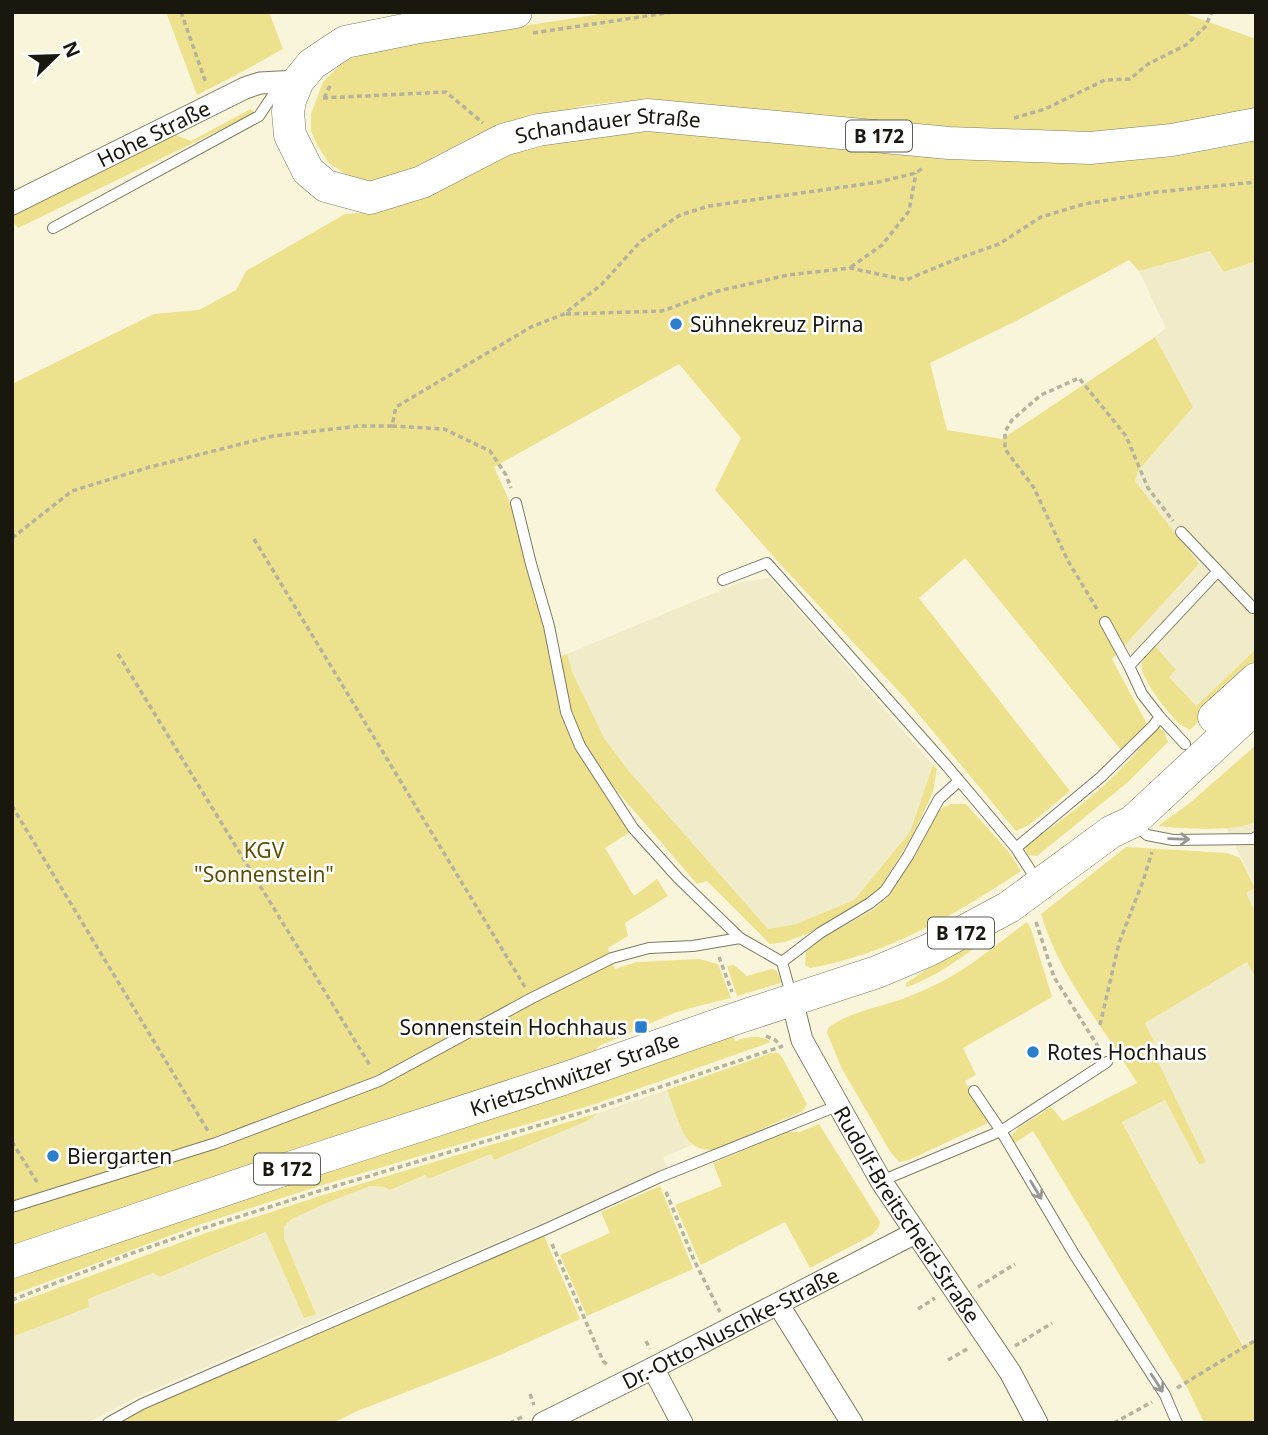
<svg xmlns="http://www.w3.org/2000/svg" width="1268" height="1435" font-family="'Noto Sans',sans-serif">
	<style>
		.built { fill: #f0ebc9 }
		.green { fill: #eee18d }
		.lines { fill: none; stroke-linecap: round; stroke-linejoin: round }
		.lane-casing { stroke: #7d7a63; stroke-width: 12 }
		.street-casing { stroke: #7d7a63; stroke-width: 23 }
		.primary-casing { stroke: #7d7a63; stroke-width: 33 }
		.path { stroke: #b5b29d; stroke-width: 3.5; stroke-dasharray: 5 3.5; stroke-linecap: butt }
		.lane { stroke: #fff; stroke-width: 10 }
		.street { stroke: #fff; stroke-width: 21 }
		.primary { stroke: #fff; stroke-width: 32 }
		.oneway { stroke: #989793 }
		.poi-dot { fill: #2a7ecc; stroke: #fff; stroke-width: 2.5 }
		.labels { text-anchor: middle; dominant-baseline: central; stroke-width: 5; stroke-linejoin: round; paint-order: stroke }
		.shield { fill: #fff; stroke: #5e5d56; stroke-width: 2 }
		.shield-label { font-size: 19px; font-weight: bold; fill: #19170e }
		.street-label { font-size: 21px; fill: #19170e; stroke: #fff }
		.poi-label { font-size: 21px; fill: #19170e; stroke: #fff; text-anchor: start }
		.park-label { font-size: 21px; fill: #5b5003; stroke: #fff }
	</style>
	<rect width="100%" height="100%" fill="#f9f5db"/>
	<path class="built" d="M1210,251l14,21 32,-11v388l-61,57 -27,-30 8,-6 -34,-7 1,9 -18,-28 74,-80 -64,-83 3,-10 55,-64 -38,-70 11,-9 -27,-57z
		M770,578l163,187 -23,67 -56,68 -58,24 -28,5 -141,-159 -23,-31 -31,-65 -6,-20 174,-72z
		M1256,822v92l-11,-21 9,-5 -1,-6 -27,-55 20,-1z
		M1247,962l9,16v362l-12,6 -60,-108 -62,-117 43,-21 34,63 -49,-118 4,-4 -9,-19z
		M667,1090l18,45 7,10 -29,12 5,12 -523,224 -59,30h-74v-86l21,-8 55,-30 65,-26 7,4 107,-45 38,86 11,-5 -32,-75v-12l8,-7 32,-15 46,-18 14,1 6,3 36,-15 2,4 63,-25 3,6 93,-39 11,-8z"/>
	<path class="green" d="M166,12h103l14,37 -43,24 -43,22z
		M614,12h567l75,27v75l-165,20 -138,-4 -305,-29 -33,1 -28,3 -89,22 -24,9 -78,41 -20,7 -14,-2 -17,-8 -16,-11 -12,-18 -6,-14v-17l12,-32 21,-21 41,-14z
		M251,109l4,4 -237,115 -6,-8v-6l161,-80 18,7z
		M646,130l444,32 83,-5 83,-16v120l-32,11 -14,-21 -71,20 -10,-11 -111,60 -88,43 17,67 55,9 153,-102 38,70 -55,64 -3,10 64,83 -87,95 35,65 -26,26 -156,-192 -46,40 151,193 -41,34 -13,6 -111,-133 -124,-133 -66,-75 26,-52 -62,-74 -185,103 18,40 32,123 10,45 6,38 17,35 25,43 28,41 -25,16 29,48 23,-17 11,17 -43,27 3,13 -20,12 7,21 22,-7 62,-3 19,5 13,34 -33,8 -24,7 -75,33 -8,10 -579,190v-862l142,-70 45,-4 37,-20 10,-19 99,-57 31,-2 89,-40 77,-29z
		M1155,646l21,24 -7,7 27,29 60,-57v17l-66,64c-3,-2 -6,-3 -9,-5 -11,-9 -42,-48 -39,-61 1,-7 8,-13 13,-18z
		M567,654l6,20 31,64 23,31 141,160 28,-5 58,-24 56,-68 23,-67 4,4 -4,23 -20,43 -33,53 -18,15 -55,31 -22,8 -15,2 -63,-63 -10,3 -87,-101 -26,-39 -14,-38 -9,-50z
		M1157,727l7,4 4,11 -41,41 -90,73 -9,-1 -4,-9c49,-32 98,-71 133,-119z
		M1256,745v77c-22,10 -73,7 -98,4l33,-24z
		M950,804h16l43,48 12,19c-64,43 -135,84 -211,97l-5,-3 1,-13 10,-10 58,-33 15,-13 24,-38 26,-48z
		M1126,847l101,6 13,5 15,30 -9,5 10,21v64l-9,-16 -102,61 9,18 -4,4 56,117 -7,2 -34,-64 -43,22 62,116 59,108 13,-6v83h-52l-17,-36 -154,-256 -18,12 -4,-6 6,-8 34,-22 12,14 74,-38c-32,-55 -78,-106 -96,-169z
		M1027,922l4,7 21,68 -89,51 13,27 -11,6 23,42 -79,37 -10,2 -8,-9 -49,-84 -15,-36 1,-5c18,-14 43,-19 65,-26 13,-4 27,-10 40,-16 34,-16 64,-42 94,-64z
		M981,940l1,3c-24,17 -47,34 -75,44l-2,-3 22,-15z
		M734,965l13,11 24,-7 5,1 5,9v4l-44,13 -10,-30z
		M733,1036l2,5c12,-4 25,-7 36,1l-176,62 -276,82 -118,38 -189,71v-22z
		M771,1053h7l4,4 25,47 -4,7 -90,39c-7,0 -16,-1 -22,-7 -11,-10 -18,-39 -24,-53z
		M598,1113l-11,8 -93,39 -3,-6 -63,25 -3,-4 -35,15 -6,-3 -14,-1 -46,18 -32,15 -8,7v12l32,76 -12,4 -38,-86 -106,45 -7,-4 -65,26 1,8 -77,30v-32l194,-72 111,-36z
		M819,1124l61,98 -2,6 -6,7 -62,33 -25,-46 -84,43 -26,-60 47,-19 -9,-23 75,-31h12z
		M660,1186l33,83 -106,47 -27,-61 50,-22 -9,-21z
		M544,1236l36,83 -87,39 -138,54 -22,11h-214l26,-14z"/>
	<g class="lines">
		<defs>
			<path id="lane" d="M53,228l206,-112 22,-33
				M516,503l15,61 18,62 17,86 14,34 53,82 45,50 62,60 42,24 10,36
				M1181,532l72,76
				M723,580l44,-17 179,202 70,83 22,34
				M1105,622l24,44
				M1185,744l-25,-27 -18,-23 -13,-28 89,-95
				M1134,824l13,11 26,5 79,-1 4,-2
				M1016,848l85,-71 52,-51 7,-9
				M782,962l38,-29 50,-30 15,-12 23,-35 31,-57 20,-18
				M974,1091l27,40 73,123 91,141 12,28
				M881,1181l120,-50 106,-69
				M12,1207l204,-64 163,-62 153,-83 80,-40 37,-10 44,-2 47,-8
				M108,1423l34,-19 404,-175 114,-52 177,-71"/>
			<g id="street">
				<path id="s1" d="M12,204l233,-116 15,-5 38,-2"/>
				<path id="s2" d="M792,1000l10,40 79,141 129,191 27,51"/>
				<path d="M778,1304l74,119"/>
				<path d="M653,1368l29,55"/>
				<path id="s3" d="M543,1423l110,-55 262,-135"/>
			</g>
			<g id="primary">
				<path id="s4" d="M516,12l-102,16 -69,14 -33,22 -14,17 -8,19 -2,12 2,23 18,36 18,15 44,12 52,-16 81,-42 35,-10 109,-15 302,28 141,5 82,-8 84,-16"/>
				<path d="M1214,717l42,-38"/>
				<path id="s5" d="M12,1262l274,-93 277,-90 177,-62 137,-45 52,-22 80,-43 102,-75 21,-10 124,-115"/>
			</g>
		</defs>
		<use href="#lane" class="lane-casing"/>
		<use href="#street" class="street-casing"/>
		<use href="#primary" class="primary-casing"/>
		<path class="path" d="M181,12l25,71
			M533,33l140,-21
			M323,98l123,-6 37,31
			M324,98l6,-12
			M1014,118l31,-9 60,-29 25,-1 18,-15 38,-19 19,-18 7,-15
			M851,267l31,-22 27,-34 7,-38
			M566,314l96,-3 56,-20 70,-16 62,-7 56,12 48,-20 45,-16 42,-27 43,-13 73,-12 99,-10
			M392,426l52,3 46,22 16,24 5,13
			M12,538l60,-47 78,-24 123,-31 86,-10h33l4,-19 135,-80 33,-13 38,-30 38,-42 40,-27 29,-9 170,-24 37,-9 7,-5
			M254,539l271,448
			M1097,609l-29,-48 -34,-73 -29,-39v-17l7,-12 29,-25 38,-17 47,58 22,52 25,33
			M118,654l253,413
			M12,806l196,325
			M1036,922l18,55 45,71
			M719,957l13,35
			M1100,1025l19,-82 24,-62 9,-29
			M766,1036l9,4 5,5
			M12,1142l25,40
			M666,1192l28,68 26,52
			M552,1244l51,117 6,5
			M978,1287l37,-23
			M12,1300l115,-45 77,-27 115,-37 278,-83 186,-62
			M918,1309l17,-11
			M646,1341l4,8
			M1015,1346l37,-23
			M948,1360l21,-12
			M1177,1388l79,-48
			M530,1394l4,11
			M510,1423l12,-6
			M1114,1423l38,-21"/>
		<use href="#lane" class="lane"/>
		<use href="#street" class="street"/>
		<use href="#primary" class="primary"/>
	</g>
	<defs><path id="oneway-shaft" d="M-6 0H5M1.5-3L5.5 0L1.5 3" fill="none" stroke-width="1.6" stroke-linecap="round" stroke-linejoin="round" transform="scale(1.75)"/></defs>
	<g class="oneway">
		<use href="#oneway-shaft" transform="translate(1179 839) rotate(2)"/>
		<use href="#oneway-shaft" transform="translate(1036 1190) rotate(59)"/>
		<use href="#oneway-shaft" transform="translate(1157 1383) rotate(57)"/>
	</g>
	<g class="poi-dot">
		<circle cx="676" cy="324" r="7"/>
		<rect x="634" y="1020" width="14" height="14" rx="3.5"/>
		<circle cx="1033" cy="1052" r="7"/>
		<circle cx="53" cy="1156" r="7"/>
	</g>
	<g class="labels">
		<g class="shield">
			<rect x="846" y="120.5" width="66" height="31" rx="5"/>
			<rect x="928" y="917.5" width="66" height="31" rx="5"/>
			<rect x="254" y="1153.5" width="66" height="31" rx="5"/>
		</g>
		<g class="shield-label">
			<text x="879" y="136">B 172</text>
			<text x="961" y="933">B 172</text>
			<text x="287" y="1169">B 172</text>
		</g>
		<g class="street-label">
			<text stroke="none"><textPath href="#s4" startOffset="653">Schandauer Straße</textPath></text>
			<text stroke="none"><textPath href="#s1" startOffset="158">Hohe Straße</textPath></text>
			<text stroke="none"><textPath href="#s5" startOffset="593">Krietzschwitzer Straße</textPath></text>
			<text stroke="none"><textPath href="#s2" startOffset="245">Rudolf-Breitscheid-Straße</textPath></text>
			<text stroke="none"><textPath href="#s3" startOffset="210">Dr.-Otto-Nuschke-Straße</textPath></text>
		</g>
		<g class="poi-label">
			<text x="690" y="324">Sühnekreuz Pirna</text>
			<text x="627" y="1027" text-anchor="end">Sonnenstein Hochhaus</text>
			<text x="1047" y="1052">Rotes Hochhaus</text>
			<text x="67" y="1156">Biergarten</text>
		</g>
		<g class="park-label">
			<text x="264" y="850">KGV<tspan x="264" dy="24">"Sonnenstein"</tspan></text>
		</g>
	</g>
	<rect width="1268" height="1435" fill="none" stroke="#19170e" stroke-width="28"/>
	<g transform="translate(56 56) rotate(67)" stroke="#ffffff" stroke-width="5" paint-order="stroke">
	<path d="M0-5L12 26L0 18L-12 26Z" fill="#19170e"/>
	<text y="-10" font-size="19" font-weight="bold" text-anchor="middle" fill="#19170e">N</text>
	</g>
</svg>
